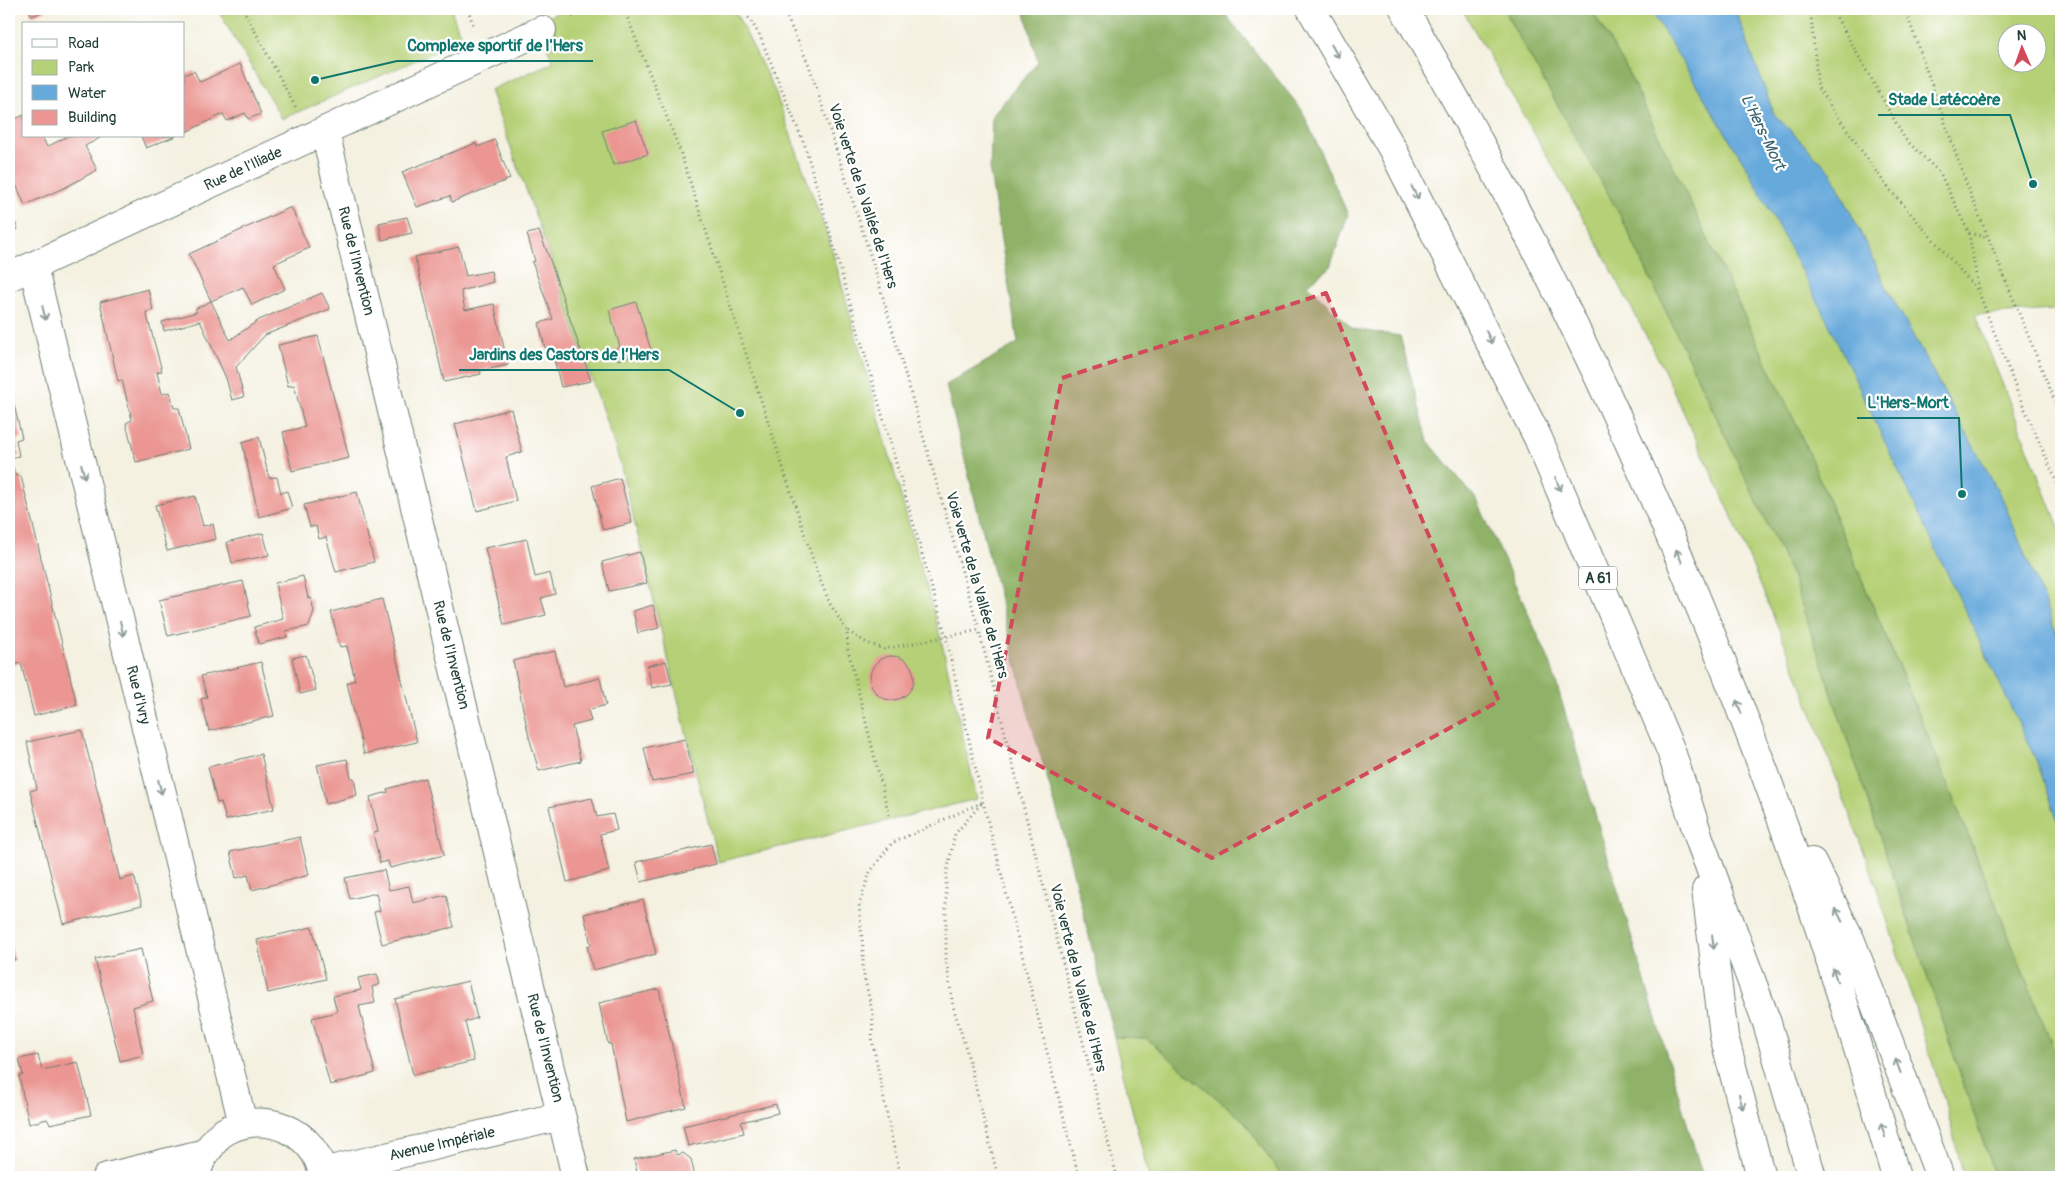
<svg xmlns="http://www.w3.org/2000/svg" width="2070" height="1186" font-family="Pangolin,sans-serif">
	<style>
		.green { fill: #b5d076; stroke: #6a8655; fill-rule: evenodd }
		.forest { fill: #90b267; stroke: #58784e }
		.water { fill: #66a9db; stroke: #427388 }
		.building { fill: #eb9692 }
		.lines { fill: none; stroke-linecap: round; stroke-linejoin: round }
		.minor-casing { stroke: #6a7c71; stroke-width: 30 }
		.highway-casing { stroke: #6a7c71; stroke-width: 30 }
		.path { stroke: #6a7c71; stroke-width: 3; stroke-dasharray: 1 4; stroke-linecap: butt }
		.minor { stroke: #fff; stroke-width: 28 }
		.highway { stroke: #fff; stroke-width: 28 }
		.oneway { stroke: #8f9e9a }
		.marked { fill: #d1495b; fill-opacity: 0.2; stroke: #d1495b; stroke-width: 4; stroke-dasharray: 10 6; stroke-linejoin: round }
		.labels { text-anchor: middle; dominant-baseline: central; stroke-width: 4.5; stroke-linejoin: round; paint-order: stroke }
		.shield { fill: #fff; stroke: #627771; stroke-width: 1 }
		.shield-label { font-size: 14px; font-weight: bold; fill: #1f3d34 }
		.street-label { font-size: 15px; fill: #1f3d34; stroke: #fff }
		.water-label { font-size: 16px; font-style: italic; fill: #38636e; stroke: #fff }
		.leader { fill: none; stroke: #0f766e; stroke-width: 2 }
		.callout-dot { fill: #0f766e; stroke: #fff; stroke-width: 2 }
		.callout-label { font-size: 16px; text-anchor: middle; font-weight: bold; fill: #0f766e; stroke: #fff; stroke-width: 4.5; stroke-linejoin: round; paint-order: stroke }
	</style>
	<rect width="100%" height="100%" fill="#fff"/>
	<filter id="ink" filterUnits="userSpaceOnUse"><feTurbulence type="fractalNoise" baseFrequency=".02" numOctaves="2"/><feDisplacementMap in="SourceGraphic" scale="10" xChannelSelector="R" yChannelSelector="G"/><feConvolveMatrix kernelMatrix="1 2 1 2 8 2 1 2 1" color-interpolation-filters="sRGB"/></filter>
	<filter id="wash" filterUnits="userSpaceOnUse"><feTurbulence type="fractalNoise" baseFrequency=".0096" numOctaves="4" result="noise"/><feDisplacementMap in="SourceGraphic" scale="20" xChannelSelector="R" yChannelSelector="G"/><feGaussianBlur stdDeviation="1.12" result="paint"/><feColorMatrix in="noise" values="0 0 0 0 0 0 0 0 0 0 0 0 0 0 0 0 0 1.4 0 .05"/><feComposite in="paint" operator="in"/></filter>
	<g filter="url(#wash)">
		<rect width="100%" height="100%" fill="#f4f1e1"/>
		<path class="green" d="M217,9h237l-2,3 10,28 -180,79z
			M565,9h169l40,80 56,154 111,396 36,160 -259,63 -99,-403 -69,-203 -60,-166 63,-28 -16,-40z
			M1462,9h41l117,206 172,361 203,601h-31l-20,-78 -69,-217 -82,-219 -64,-153 -68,-146 -63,-120z
			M1591,9h59l99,162 76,143 212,448 24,67v238l-128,-319 -136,-322 -172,-360z
			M1735,9h326v297l-7,4 -79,5 86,217v113l-58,-145 -115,-210 -57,-118 -57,-58zM2008,32h30v30h-30z
			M1114,1037l32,1 99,84 37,55h-133z"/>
		<path class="forest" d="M1024,9h197l81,101 46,105 -18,52 -23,18 46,44 47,7 28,105 49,59 73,162 153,515h-421l-37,-55 -99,-84 -32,-1 -52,-209 -31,-105 -85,-338 72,-42 -28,-170 2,-58 46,-53z
			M1503,9h88l34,57 172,360 136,322 128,319v110h-66l-203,-601 -172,-361z"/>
		<path class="water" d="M1650,9h85l39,105 57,58 57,118 115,210 58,145v184l-24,-67 -213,-448 -75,-143z"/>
		<g id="blocks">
			<path class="building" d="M29,9h20l-17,7z
				M240,64l21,50 -13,5 -3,-6 -18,8 -4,-7 -39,19v-58l10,-4 6,11z
				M24,115v21h18l5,11 21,-11h31l1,2 -15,8 12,24 -31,17 -41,18 -16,-36v-47z
				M636,120l12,34 -35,11 -11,-34z
				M141,136h35l-30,12z
				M495,140l15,39 -58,23 -2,-6 -33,11 -15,-35 74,-29 1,4z
				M291,207l18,41 -35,16 11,25 -33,16 -9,-18 -32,14 -22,-47z
				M9,208l9,21 -9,4z
				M407,217l5,16 -30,7 -3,-17z
				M539,231l10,26 42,124 -30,6 -10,-40 -6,1 -6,-25 14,-4 -21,-57 3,-1 -8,-27z
				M459,247l7,29 25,-5 2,11 -32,9 4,19 29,-6 14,61 -28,6 1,3 -37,8 -29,-125z
				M148,289l5,21 -7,2 16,59 -5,1 5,22 8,-2 4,16h5l10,41 -53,13 -10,-39 6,-3 -10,-40 -4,1 -18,-79z
				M322,293l8,16 -65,26 -29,32 8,30 -12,3 -6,-22 -26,-57 -36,10 -2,-9 35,-10 -2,-3 16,-8 19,39 29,-20z
				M636,302l15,48 -33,10 -3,-11 5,-2 -11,-37z
				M318,336l31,122 -57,13 -9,-39 22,-5 -11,-42 -6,1 -10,-41z
				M9,384l13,54 -6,2 3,16 -9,2 6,18h5l56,229 -43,11 -13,-53 -12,3v-39h3l-3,-13z
				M511,409l11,43 -16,5 10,44 -39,10 -22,-87z
				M259,437l10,41 8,-1 4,16 6,-2 5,17 -33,9 -17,-75z
				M620,478l12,45 -29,7 -11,-44z
				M357,492l17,70 -38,10 -10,-35 -7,2 -3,-13 -6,1 -6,-22z
				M195,496l8,30 10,-2 3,15 -49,12 -12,-46z
				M263,533l6,22 -37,8 -5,-21z
				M527,539l8,38 15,-4 5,21 -14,4 5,17 -42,10 -19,-77z
				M640,552l7,31 -38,8 -7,-29z
				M303,576l5,22h3l3,13 -5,15 -23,5 1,6 -28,7 -5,-17 29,-8 -8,-36z
				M243,581l8,35 -83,20 -9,-36z
				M382,599l35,143 -53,12 -17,-71 8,-3 -8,-34 -7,1 -9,-35z
				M653,605l6,23 -21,5 -5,-22z
				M555,651l8,36 37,-9 6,27 -18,5 3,11 -19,5 9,35 -42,10 -10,-34 -16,-76z
				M306,655l10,35 -16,4 -8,-36z
				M870 678a22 22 0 1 1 44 0a22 22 0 1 1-44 0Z
				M666,661l6,23 -20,4 -5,-22z
				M261,662l13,54 -65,15 -8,-32 6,-2 -6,-21z
				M82,730l38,150 14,-4 8,29 -79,19 -33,-133 7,-2 -10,-47z
				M685,739l9,35 -42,8 -8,-34z
				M261,754l13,55 -48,11 -5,-18 -4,1 -9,-36z
				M347,759l4,19h3l3,17 -31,9 -9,-39z
				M425,778l19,77 -54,13 -2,-7 -8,2 -7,-30 5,-1 -8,-35 18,-5 -1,-3z
				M592,798l5,19 16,-3 4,16 -17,4 9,37 -42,11 -18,-75z
				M300,837l9,38 -57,15 -4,-15 -12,3 -6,-26z
				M711,844l5,20 -75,18 -5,-20z
				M384,870l5,20 20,-4 4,17 33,-8 8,32 -72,17 -8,-32 6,-1 -4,-18 -26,6 -5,-21z
				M643,900l13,54 -63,16 -6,-24 4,-1 -7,-31z
				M312,927l14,52 -58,14 -11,-53z
				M9,939l6,21 -6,1z
				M141,949l12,52 -20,6 10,48 -23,6 -25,-102z
				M377,974l3,10 -8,3 3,16 -16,3 16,67 -45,12 -18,-67 25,-6 -4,-16 28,-6 -3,-12z
				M468,981l9,37 -12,4 9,39 -61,14 -18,-76z
				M659,989l27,118 -60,15 -15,-78h-3l-9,-41z
				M38,1055l4,15 36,-8 13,53 -41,9 -3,-5 -18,5 -10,-48 4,-1 -4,-16z
				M776,1104l2,9 -37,9 3,11 -56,13 -5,-20z
				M675,1150l2,5 6,-2 8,6 4,18h-57l-4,-18z"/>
		</g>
	</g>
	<g filter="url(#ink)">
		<use href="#blocks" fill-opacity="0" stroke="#6a7c71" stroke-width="1"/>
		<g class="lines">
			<defs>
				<path id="minor" d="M325,132l251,1045
					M33,266l210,858
					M9,277l533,-247
					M322,1172l239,-56
					M107,1177l98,-24
					M197,1177c0,-11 7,-23 14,-31 3,-4 6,-9 10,-12 38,-27 97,-4 102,43"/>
				<path id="highway" d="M1311,9l82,141 145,288 133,313 29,90 67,182 45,154
					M1404,9c215,365 377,761 492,1168
					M1812,862l39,79 89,236
					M1706,890l18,146 37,141"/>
			</defs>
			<use href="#minor" class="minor-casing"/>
			<use href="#highway" class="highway-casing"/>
			<path class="path" d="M243,9l53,99
				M468,9l5,16
				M624,9l55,139 139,427 12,29 17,27 1,19 41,165
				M743,9l16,25 46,112 141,491 37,165 96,375
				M783,9l26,56 67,208 103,357 138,547
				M1812,9l-1,7 7,72 67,96 94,108
				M1832,9l73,130 35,34 29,60 10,60 38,98 44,101
				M1905,9l63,179 93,228
				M572,17l18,-8
				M1969,233l19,5
				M848,631l19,12 17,6 95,-19
				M981,804l-26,30 -9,43v82l7,47 14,46 31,125
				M901,1177l-9,-37 -20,-101 1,-24 -10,-44v-22l-4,-44 11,-33 22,-29 91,-41"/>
			<use href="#minor" class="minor"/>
			<use href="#highway" class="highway"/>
		</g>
		<defs><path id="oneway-shaft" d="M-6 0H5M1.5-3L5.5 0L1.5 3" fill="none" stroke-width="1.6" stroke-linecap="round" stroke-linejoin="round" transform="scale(1.25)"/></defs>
		<g class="oneway">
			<use href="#oneway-shaft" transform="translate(1335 51) rotate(60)"/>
			<use href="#oneway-shaft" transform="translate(1415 193) rotate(63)"/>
			<use href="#oneway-shaft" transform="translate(44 313) rotate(76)"/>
			<use href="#oneway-shaft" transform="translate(1489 337) rotate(64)"/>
			<use href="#oneway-shaft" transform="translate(83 471) rotate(76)"/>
			<use href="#oneway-shaft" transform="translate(1558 484) rotate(67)"/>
			<use href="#oneway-shaft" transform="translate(1679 556) rotate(-114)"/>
			<use href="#oneway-shaft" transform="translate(122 629) rotate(76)"/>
			<use href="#oneway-shaft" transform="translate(1739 707) rotate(-111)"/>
			<use href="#oneway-shaft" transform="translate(160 787) rotate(76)"/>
			<use href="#oneway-shaft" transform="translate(1839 915) rotate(-117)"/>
			<use href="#oneway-shaft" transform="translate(1713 942) rotate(83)"/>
			<use href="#oneway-shaft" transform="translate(1835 975) rotate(-107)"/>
			<use href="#oneway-shaft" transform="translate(1898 1066) rotate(-110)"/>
			<use href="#oneway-shaft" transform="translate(1741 1102) rotate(75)"/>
			<use href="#oneway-shaft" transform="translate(1883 1130) rotate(-106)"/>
		</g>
	</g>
	<path class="marked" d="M1326,293l173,408 -287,157 -224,-120 74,-360z"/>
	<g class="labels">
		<rect class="shield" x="1579" y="566.5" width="38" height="23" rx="4"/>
		<g class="shield-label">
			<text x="1598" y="578">A 61</text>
		</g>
		<g class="street-label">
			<text transform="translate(243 169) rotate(-25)">Rue de l'Iliade</text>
			<text transform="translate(863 196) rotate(72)">Voie verte de la Vallée de l'Hers</text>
			<text transform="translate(356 261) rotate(76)">Rue de l'Invention</text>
			<text transform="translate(977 585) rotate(74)">Voie verte de la Vallée de l'Hers</text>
			<text transform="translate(451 655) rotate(76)">Rue de l'Invention</text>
			<text transform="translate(138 695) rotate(76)">Rue d'Ivry</text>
			<text transform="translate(1078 978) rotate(76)">Voie verte de la Vallée de l'Hers</text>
			<text transform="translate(545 1048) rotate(76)">Rue de l'Invention</text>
			<text transform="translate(442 1144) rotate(-13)">Avenue Impériale</text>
		</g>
		<g class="water-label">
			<text transform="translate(1763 132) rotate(64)">L'Hers-Mort</text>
		</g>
	</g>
	<path class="leader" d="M315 80L397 61H593M2033 184L2010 115H1878M740 413L669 370H459M1962 494L1959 418H1857"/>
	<g class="callout-dot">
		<circle cx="315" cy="80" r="5"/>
		<circle cx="2033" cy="184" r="5"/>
		<circle cx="740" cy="413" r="5"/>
		<circle cx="1962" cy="494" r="5"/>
	</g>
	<g class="callout-label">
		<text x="495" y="51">Complexe sportif de l'Hers</text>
		<text x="1944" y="105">Stade Latécoère</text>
		<text x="564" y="360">Jardins des Castors de l’Hers</text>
		<text x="1908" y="408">L'Hers-Mort</text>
	</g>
	<rect width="2070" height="1186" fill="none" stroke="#fff" stroke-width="30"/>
	<rect x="22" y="22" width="162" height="115" fill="#ffffff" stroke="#a5b1ae"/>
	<rect x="32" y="39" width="25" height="8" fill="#ffffff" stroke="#a5b1ae"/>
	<text x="68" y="48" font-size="15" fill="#1f3d34">Road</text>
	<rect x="32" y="60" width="25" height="15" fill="#b5d076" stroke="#a5b1ae"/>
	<text x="68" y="72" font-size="15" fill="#1f3d34">Park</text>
	<rect x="32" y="85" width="25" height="15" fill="#66a9db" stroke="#a5b1ae"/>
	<text x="68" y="98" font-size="15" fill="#1f3d34">Water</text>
	<rect x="32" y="110" width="25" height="15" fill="#eb9692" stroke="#a5b1ae"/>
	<text x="68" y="122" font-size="15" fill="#1f3d34">Building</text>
	<g transform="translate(2022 48) rotate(358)"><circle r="24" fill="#ffffff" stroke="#a5b1ae"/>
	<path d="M0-4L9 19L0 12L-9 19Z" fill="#d1495b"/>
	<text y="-8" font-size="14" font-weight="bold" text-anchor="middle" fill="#1f3d34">N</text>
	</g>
</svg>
